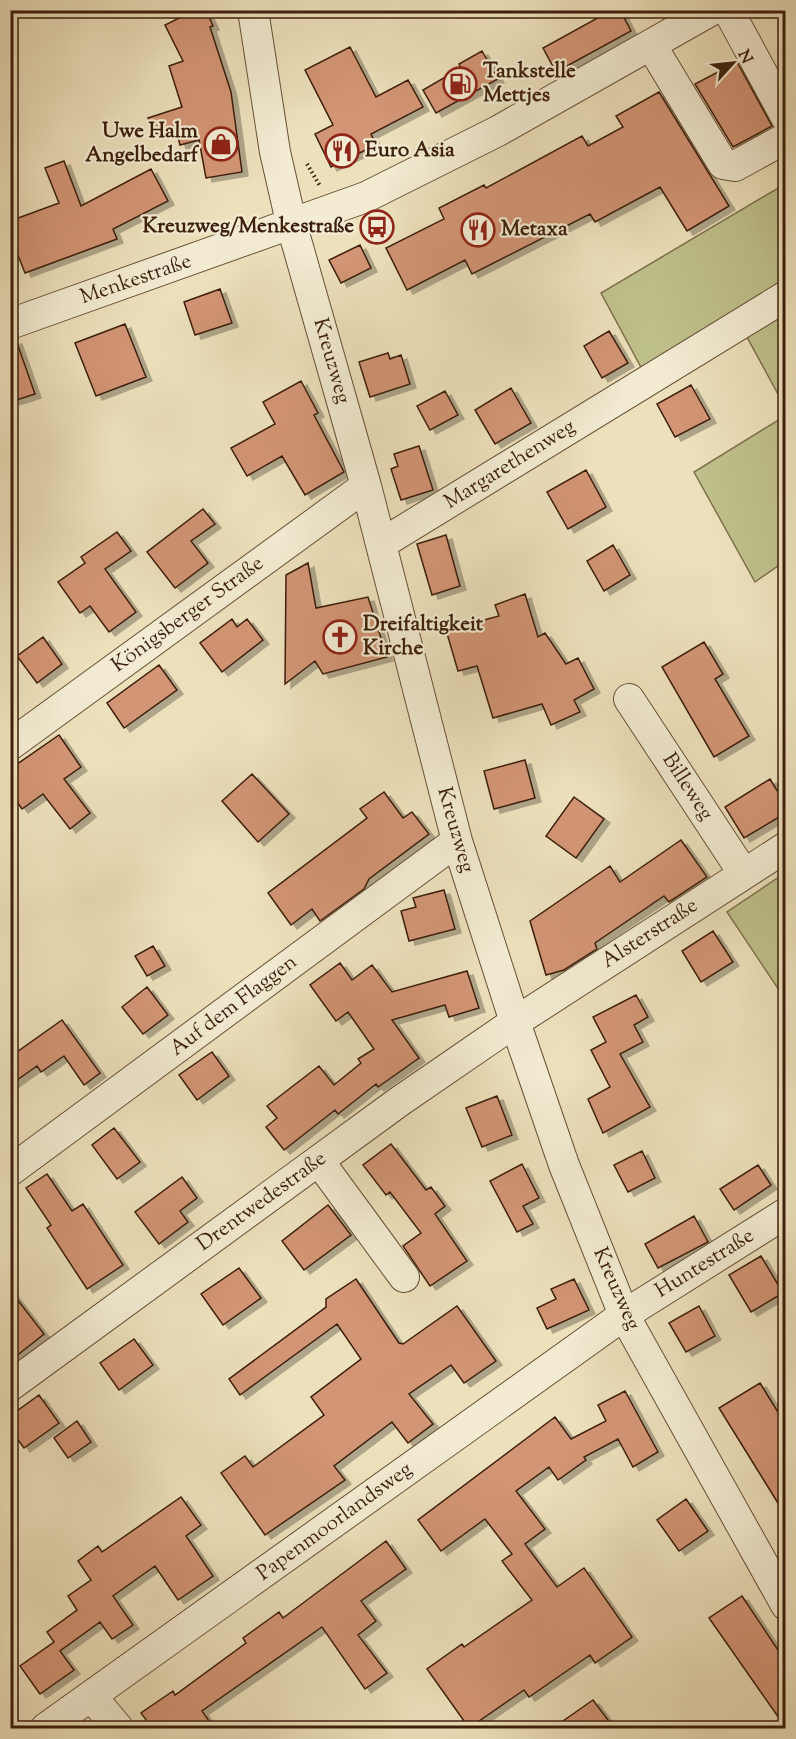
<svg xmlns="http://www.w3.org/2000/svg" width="796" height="1739" font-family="'Sorts Mill Goudy',serif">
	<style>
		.green { fill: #bfc18c; stroke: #7e704c; stroke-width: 1.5 }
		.building { fill: #d29574; stroke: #3c1f0b; stroke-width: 1.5; filter: url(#shadow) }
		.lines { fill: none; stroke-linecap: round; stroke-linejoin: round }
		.minor-casing { stroke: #685037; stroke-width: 32 }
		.path { stroke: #3c1f0b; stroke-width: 4; stroke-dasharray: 1.5 3; stroke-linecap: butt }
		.minor { stroke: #f3ecd3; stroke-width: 30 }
		.labels { text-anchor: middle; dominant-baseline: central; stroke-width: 4.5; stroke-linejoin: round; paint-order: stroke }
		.poi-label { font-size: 21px; font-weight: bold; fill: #3c1f0b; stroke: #f3ecd3; text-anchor: start }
		.street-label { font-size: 21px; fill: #3c1f0b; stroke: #f3ecd3 }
	</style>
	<defs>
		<filter id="shadow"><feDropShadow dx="6" dy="4" stdDeviation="0" flood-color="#0004"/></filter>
	</defs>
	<rect width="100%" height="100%" fill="#ede1bc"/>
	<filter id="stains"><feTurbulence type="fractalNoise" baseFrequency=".00333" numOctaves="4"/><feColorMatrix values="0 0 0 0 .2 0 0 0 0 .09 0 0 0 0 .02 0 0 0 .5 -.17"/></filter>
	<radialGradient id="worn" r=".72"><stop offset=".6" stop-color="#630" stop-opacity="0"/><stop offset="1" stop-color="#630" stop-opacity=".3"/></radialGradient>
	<path class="green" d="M785,184v223l-43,-79 -92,56 -49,-91z
		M785,416v145l-30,21 -61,-110z
		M785,873v126l-58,-87z"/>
	<path class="building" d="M195,10h11l7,16 -3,1 21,65 11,80 -36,6 -7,-38 -19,5 -4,-16 -20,5 -8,-16 34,-11 -13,-41 14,-5 -18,-36z
		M612,10h8l11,21 -75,41 -13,-24z
		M350,47l26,50 32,-17 15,27 -52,27 5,11 -45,22 -16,-33 18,-9 -28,-55z
		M482,51l16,28 -62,34 -13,-23 38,-22 -2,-4z
		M737,62l35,64 -39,21 -38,-63z
		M659,92l70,114 -42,25 -27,-44 -65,35 -5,-8 -118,60 -7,-14 -58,30 -21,-42 58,-29 -5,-11 45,-23 2,3 96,-52 6,10 35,-19 -7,-11z
		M64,161l17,45 70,-37 17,32 -55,28 4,10 -92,34 -15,-38v-14l49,-18 -14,-35z
		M360,245l11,23 -30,15 -12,-23z
		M220,289l12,34 -37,12 -11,-33z
		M125,324l21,53 -50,19 -21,-53z
		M609,331l19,32 -26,15 -18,-32z
		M16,340l19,54 -25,8v-61z
		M388,353l2,6 11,-4 9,29 -40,13 -11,-35z
		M301,381l17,32 -4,2 30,57 -39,23 -23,-39 -35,20 -16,-28 44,-24 -12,-22z
		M691,385l19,34 -35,18 -18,-33z
		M511,388l20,35 -36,21 -20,-34z
		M445,391l13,24 -28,15 -13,-24z
		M419,446l14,44 -32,10 -10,-31 7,-3 -4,-12z
		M586,470l20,37 -38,22 -21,-37z
		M203,509l12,15 -24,17 17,22 -33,25 -28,-36z
		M117,532l14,19 -26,18 31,43 -27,20 -19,-26 -10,7 -22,-31 27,-19 -4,-6z
		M446,535l14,51 -28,9 -15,-51z
		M613,545l17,30 -26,16 -17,-30z
		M308,563l8,45 52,-11 19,60 -64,17 -8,-13 -30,23 1,-109z
		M525,594l13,43 7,-4 21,31 12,-6 16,31 -20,11 6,12 -29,13 -9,-21 -49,14 -16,-52 -19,5 -12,-41 53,-14 -4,-11z
		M232,619l5,8 10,-8 16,21 -41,32 -22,-29z
		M43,637l19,27 -25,19 -20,-27z
		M704,642l19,32 -8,5 34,57 -35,21 -52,-90z
		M159,665l18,25 -53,38 -17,-25z
		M59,735l22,32 -17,12 26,34 -20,16 -27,-35 -21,15 -12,-17v-23z
		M525,760l10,38 -41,11 -10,-38z
		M252,774l37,40 -31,28 -36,-41z
		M770,779l16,26v8l-42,25 -19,-31z
		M384,792l19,26 9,-6 17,22 -60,45 -5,10 -44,32 -8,-12 -21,16 -23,-32 99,-75 -7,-9z
		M574,797l30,22 -28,39 -30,-22z
		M681,840l26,37 -38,25 -5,-6 -69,47 2,6 -33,21 -18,5 -16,-54 80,-55 10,16z
		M444,890l11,39 -46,12 -8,-30 15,-4 -3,-9z
		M713,931l20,31 -32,20 -19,-31z
		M153,946l12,20 -18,10 -12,-20z
		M340,963l12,17 20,-15 20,27 75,-21 12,37 -30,9 -4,-12 -53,15 27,38 -41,29 -2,-3 -38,30 -3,-4 -51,40 -18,-23 11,-9 -10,-12 52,-40 15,19 27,-22 -3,-4 16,-10 -26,-37 -12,9 -26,-36z
		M147,987l21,28 -25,19 -21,-27z
		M636,995l12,22 -14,8 9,17 -23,12 30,53 -47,26 -15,-34 22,-12 -19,-37 15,-8 -13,-25z
		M62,1020l38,53 -16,12 -20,-29 -23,16 -4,-6 -27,19v-28z
		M212,1052l17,24 -32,24 -18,-25z
		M497,1096l15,39 -30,12 -16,-39z
		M114,1128l26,34 -23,17 -25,-34z
		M391,1144l35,46 5,-3 14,19 -10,8 32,47 -37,25 -27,-40 18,-13 -31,-41 -4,3 -23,-30z
		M642,1151l13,27 -27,14 -14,-27z
		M522,1164l17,34 -16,8 10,18 -16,8 -27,-51z
		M758,1165l13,20 -37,25 -14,-21z
		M47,1174l25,37 11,-7 40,61 -36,24 -40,-61 4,-3 -25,-37z
		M182,1177l15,21 -17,13 8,11 -29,22 -24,-32z
		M328,1205l23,30 -47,35 -22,-29z
		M694,1216l14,26 -50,26 -13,-24z
		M761,1256l22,37 -32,19 -22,-37z
		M239,1268l22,30 -38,27 -22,-31z
		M356,1279l43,64 4,1 54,-38 39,55 -32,22 -13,-18 -42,29 24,30 -25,19 -16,-21 -58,44 11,14 -80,55 -44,-62 24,-17 8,11 71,-52 -13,-18 50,-38 -24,-35 -97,71 -11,-16 97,-72v-8z
		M574,1279l15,31 -42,19 -10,-21 19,-9 -5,-10z
		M10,1290l34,44 -34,27z
		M699,1306l16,30 -29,16 -17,-29z
		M134,1339l19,26 -34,25 -19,-27z
		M760,1383l26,42v91l-67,-108z
		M625,1391l33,61 -25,15 -15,-28 -34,18 2,3 -28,20 -9,-13 -33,24 29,38 -20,15 32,43 27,-19 48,69 -37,26 -5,-8 -61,42 -5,-7 -55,38 -42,-59 35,-25 2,3 68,-47 -30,-39 10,-7 -27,-35 -44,32 -23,-31 137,-103 16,22 35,-18 -8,-16z
		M39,1395l20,28 -35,25 -14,-19v-13z
		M77,1421l14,21 -23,16 -14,-20z
		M181,1497l20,28 -15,11 27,40 -35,24 -23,-34 -42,30 20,29 -21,14 -12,-17 -40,29 14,19 -34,24 -20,-28 34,-24 -7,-10 30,-22 -9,-14 23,-16 -13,-19 20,-15 4,6z
		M686,1499l22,32 -29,20 -22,-31z
		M386,1541l20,28 -45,32 15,20 -18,14 29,38 -22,16 -43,-62 -120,84 12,17h-62l-11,-15 32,-22 2,4 71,-52 -3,-5 36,-26 4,6z
		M742,1596l44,66v66l-77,-110z
		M593,1700l21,28h-61z"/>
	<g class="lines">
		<defs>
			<path id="minor" d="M253,10l22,142 17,74 74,260 91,355 58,181 49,143 60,150 162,290
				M728,10l58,107
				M651,45l72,119 12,2 51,-28
				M10,324l356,-127 132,-66 214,-121
				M381,544l405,-248
				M629,699l115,175
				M10,745l356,-259
				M319,1161l85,116
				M10,1171l447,-330
				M10,1386l390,-285 115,-79 271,-175
				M91,1696l27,32
				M46,1728l578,-413 162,-102"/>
		</defs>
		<use href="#minor" class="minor-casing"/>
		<path class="path" d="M307,164l13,22
			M10,284l5,10"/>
		<use href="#minor" class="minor"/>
	</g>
	<defs>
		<symbol id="fuel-ring" viewBox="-11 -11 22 22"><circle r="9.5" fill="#f3ecd3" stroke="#8f2418" stroke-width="1.5"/><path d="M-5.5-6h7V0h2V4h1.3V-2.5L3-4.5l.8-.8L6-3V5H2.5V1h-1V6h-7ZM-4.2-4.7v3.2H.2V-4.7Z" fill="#8f2418"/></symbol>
		<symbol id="shop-ring" viewBox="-11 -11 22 22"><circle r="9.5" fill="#f3ecd3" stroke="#8f2418" stroke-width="1.5"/><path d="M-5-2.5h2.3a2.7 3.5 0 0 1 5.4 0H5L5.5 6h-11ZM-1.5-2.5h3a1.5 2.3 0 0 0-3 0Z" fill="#8f2418"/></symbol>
		<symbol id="restaurant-ring" viewBox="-11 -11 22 22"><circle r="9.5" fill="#f3ecd3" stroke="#8f2418" stroke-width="1.5"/><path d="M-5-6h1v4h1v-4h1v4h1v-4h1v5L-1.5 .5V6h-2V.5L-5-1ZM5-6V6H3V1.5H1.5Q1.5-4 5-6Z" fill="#8f2418"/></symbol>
		<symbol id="bus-ring" viewBox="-11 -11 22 22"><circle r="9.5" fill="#f3ecd3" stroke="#8f2418" stroke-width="1.5"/><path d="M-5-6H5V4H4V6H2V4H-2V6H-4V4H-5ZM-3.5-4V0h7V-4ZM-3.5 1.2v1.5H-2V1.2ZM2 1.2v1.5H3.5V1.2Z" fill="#8f2418"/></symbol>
		<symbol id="church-ring" viewBox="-11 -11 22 22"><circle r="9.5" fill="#f3ecd3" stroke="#8f2418" stroke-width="1.5"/><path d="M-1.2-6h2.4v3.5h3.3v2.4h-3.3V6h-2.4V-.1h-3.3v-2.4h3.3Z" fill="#8f2418"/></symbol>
	</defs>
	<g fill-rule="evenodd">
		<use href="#fuel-ring" x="441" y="65" width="38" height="38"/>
		<use href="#shop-ring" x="202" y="125" width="38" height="38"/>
		<use href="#restaurant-ring" x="323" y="132" width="38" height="38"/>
		<use href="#bus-ring" x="358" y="208" width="38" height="38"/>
		<use href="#restaurant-ring" x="459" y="211" width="38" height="38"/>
		<use href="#church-ring" x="321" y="618" width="38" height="38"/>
	</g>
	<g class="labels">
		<g class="poi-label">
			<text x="483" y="72">Tankstelle<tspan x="483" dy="24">Mettjes</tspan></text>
			<text x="198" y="132" text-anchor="end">Uwe Halm<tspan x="198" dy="24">Angelbedarf</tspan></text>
			<text x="365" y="151">Euro Asia</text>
			<text x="354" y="227" text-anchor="end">Kreuzweg/Menkestraße</text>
			<text x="501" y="230">Metaxa</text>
			<text x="363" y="625">Dreifaltigkeit<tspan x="363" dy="24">Kirche</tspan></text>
		</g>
		<g class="street-label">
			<text transform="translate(136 280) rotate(-19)">Menkestraße</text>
			<text transform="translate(331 361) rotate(74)">Kreuzweg</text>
			<text transform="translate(510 465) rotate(-32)">Margarethenweg</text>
			<text transform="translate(188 615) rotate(-36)">Königsberger Straße</text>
			<text transform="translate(687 787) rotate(57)">Billeweg</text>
			<text transform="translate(455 830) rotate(74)">Kreuzweg</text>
			<text transform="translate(650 934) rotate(-33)">Alsterstraße</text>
			<text transform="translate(234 1006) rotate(-37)">Auf dem Flaggen</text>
			<text transform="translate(262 1202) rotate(-36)">Drentwedestraße</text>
			<text transform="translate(705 1264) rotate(-32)">Huntestraße</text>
			<text transform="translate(616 1289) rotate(66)">Kreuzweg</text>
			<text transform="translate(335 1522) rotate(-36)">Papenmoorlandsweg</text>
		</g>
	</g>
	<rect width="796" height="1739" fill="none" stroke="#ede1bc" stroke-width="36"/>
	<rect x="12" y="12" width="772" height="1715" fill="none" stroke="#3c1f0b" stroke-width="3"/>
	<rect x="18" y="18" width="760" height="1703" fill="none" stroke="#3c1f0b" stroke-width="1.5"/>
	<g transform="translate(733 63) rotate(63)" stroke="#f3ecd3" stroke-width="4.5" paint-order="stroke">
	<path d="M0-4.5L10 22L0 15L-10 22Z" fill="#3c1f0b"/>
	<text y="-9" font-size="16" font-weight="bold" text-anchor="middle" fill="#3c1f0b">N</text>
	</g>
	<rect width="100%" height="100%" filter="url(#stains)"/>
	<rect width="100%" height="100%" fill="url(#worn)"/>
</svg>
